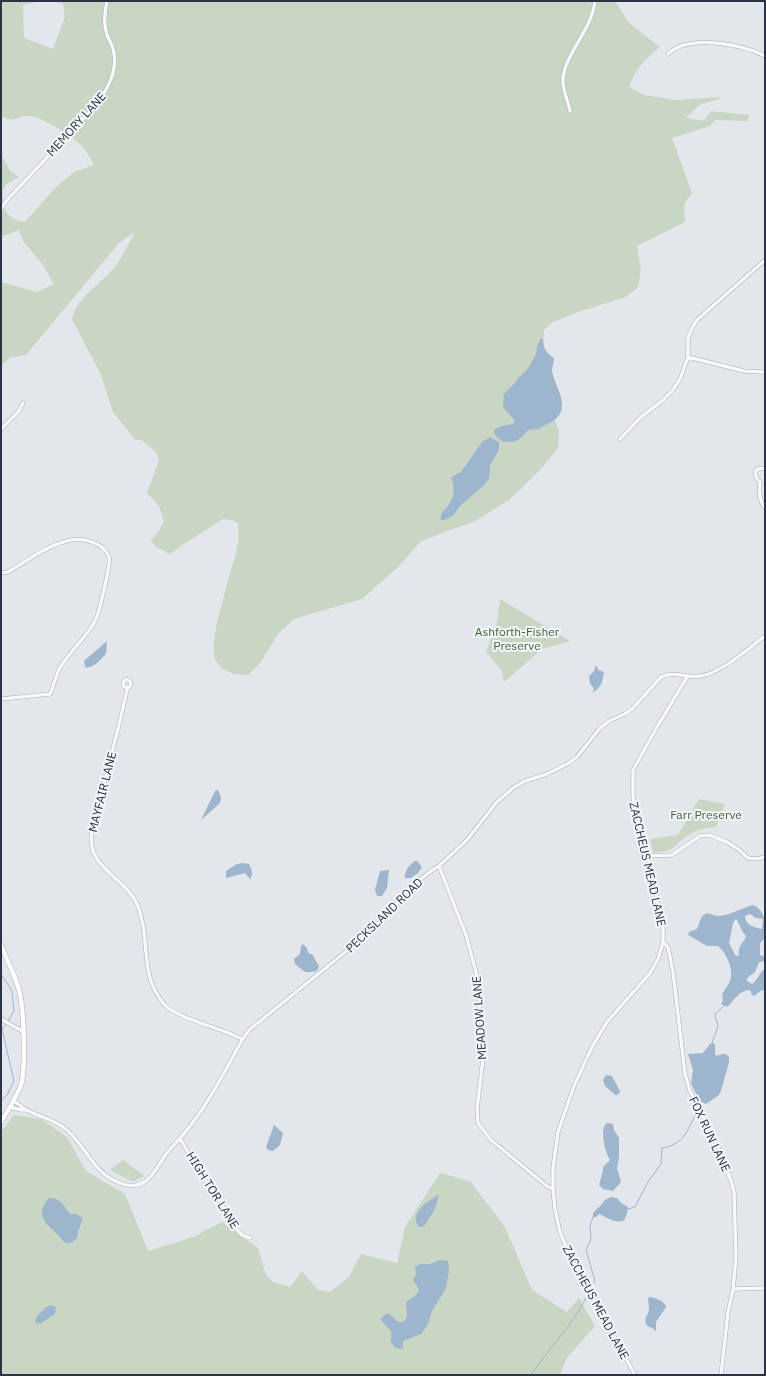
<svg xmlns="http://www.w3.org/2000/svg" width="766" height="1376" font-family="'IBM Plex Sans',sans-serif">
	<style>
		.green { fill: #c9d6c4 }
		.water { fill: #9db5cd; fill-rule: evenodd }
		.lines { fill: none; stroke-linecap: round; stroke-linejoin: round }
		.stream { stroke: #9db5cd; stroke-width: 1 }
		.street-casing { stroke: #a8aeb7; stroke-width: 4.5 }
		.secondary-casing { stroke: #a8aeb7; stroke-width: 5.5 }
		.street { stroke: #f7f8fa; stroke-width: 3.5 }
		.secondary { stroke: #fff; stroke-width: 4.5 }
		.labels { text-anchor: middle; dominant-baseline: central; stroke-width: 4; stroke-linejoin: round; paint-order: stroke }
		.street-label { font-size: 12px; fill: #2a3445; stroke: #f3f6f9 }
		.park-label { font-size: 12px; fill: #3f6237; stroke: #f3f6f9 }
	</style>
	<rect width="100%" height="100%" fill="#e3e7ec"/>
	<path class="green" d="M1,1h39l-17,4 1,33 29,11 12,-32 -2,-13 -8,-3h560l14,22 31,24c-14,11 -25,22 -31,40l15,8 32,5 49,-3 -26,8 -13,13 18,3 6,-10 39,4 -1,6 -33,-1 -5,6 -38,12 20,55 -8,11 1,18 -48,24 4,25 -3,16 -12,10 -48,15 -25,10 -9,8 -1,26 11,62 5,14 -1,16 -18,22 -31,30 -34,21 -54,20 -22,25 -37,33 -68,20 -16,15 -18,29 -12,12c-13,0 -25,-2 -32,-14 -11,-19 20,-98 23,-123 0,-4 -1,-10 -1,-15l-6,-3 -9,-1 -41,26 -12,9 -14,-7 -5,-6 9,-12 4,-8 -5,-15 -12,-13 12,-32 -3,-9 -15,-12h-6l-22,-28 -12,-37 -29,-56c6,-23 29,-35 43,-52 8,-11 14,-24 20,-35l-16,11 -93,112 -16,3 -9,7v-83l35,10 18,-8 -11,-19 -20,-24 -4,-11 -18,7v-83l9,17 9,6c-4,3 -11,5 -13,8 -4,5 -3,10 -3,15 2,14 8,21 22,22l31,-35 18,-15 20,-7c-4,-6 -7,-14 -12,-19 -8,-9 -42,-31 -55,-30 -11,1 -15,8 -26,-1z
		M500,599l70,42 -28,8 -38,33 -2,-11 -16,-19 11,-30z
		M699,799l26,5 -9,23c-10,1 -18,2 -27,8 -16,9 -13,18 -36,17l-3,-13 28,-4z
		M14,1115l27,4 26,18 19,34 39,23 23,57 45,-14 29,-15 36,26 8,27 7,7 17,5 12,-16 16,19 12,2 19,-15 12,-23 36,9 8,-36 35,-54 30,8 35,46 27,63 35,22 12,-14 16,28 -28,32 -7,17h-559v-243z
		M123,1160l21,16 -9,5h-4l-21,-11z"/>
	<path class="water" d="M541,338l2,1c0,9 4,15 11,19 0,4 -2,9 -2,13 2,14 18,33 5,47 -6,5 -13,7 -18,11 -15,0 -10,3 -20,10 -3,3 -12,3 -16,3l-7,-6 -2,-4 1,-3 7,-3 11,-2 2,-3 -12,-14 1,-13 10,-10 5,-7 5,-4 5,-6 7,-13 1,-8z
		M490,437l9,5v8l-9,15 -1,14 -6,7 -23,20 -7,10 -9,4h-3c-1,-7 3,-9 7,-14 7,-10 7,-19 3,-29l10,-5 21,-30z
		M107,641l-1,13c-5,5 -14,16 -21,13l-1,-6z
		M596,666h1l1,4 4,1 2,2c-2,10 -3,15 -12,20l2,-4 -4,-6 -1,-7 5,-5z
		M217,790h1c2,4 4,8 2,13l-19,17 14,-29z
		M415,861h2l5,6 -4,6 -7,5h-6c-1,-7 5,-14 10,-17z
		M243,863l6,1c2,4 5,11 1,15l-5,-6 -19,5v-7l11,-7z
		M389,870l-2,18 -5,8h-5l-2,-6 5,-19z
		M753,905c13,6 12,18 12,33l-5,5v12l5,2v4l-6,1 -4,10 -8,6v3l5,3c5,-3 7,-10 11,-14h2v21l-3,-1 -8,6 -2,-1 -2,-5c-11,0 -15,10 -23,17l-6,-3 2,-3c-3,-9 4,-12 7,-20 4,-10 -3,-28 -12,-35h-11l-19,-11 1,-3 8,-3c2,-4 3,-12 7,-14 4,-4 10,1 15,1 12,-1 23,-8 34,-11zM750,914l6,4 7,1 -1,10c-7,-1 -17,-4 -17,-13zM736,919c3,3 5,12 10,17 -2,7 -9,10 -7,19l-1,1 -3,-1 -6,-12 4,-20z
		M303,944l4,4 2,6h3l7,12 -2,5c-13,2 -11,2 -22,-7l-1,-5 6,-5 1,-8z
		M713,1043l2,1v10l2,2 5,-2h4l3,3v5l-8,29 -2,4 -13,9 -4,-2 -7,-10 -4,-9 2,-13 -5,-16 15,-1 7,-9z
		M606,1075l6,1 8,15 -1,3 -4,1 -10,-9 -2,-6z
		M607,1123l6,1 1,6 5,8v19l-2,11 4,14 -8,9 -10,-2 -4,-4 4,-14v-4l7,-7c-5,-7 -11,-32 -3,-37z
		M274,1125l9,8 -3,12 -7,6 -5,-1 -2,-3z
		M438,1195h1l-4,14 -10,16 -4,2 -3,-1c-9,-14 11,-25 20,-31z
		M611,1197l6,1 4,5 7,4c0,3 -2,11 -4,13 -8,5 -17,-3 -25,-6l-3,3h-3v-4l8,-8 4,-5z
		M49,1198c13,0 14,8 21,16h6l7,4 -5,14 -1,6c-2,2 -5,5 -8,5 -7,0 -8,-6 -12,-9 -13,-12 -22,-20 -8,-36z
		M440,1260l8,1 1,10 -3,17 -14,23 -4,13 -7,10 -18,7v8l-7,-1 -2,-2 -3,-4v-11l-11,-12 7,-6c7,3 10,12 18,8l2,-6 -1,-13 9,-6 4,-5 -2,-5 -4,-6 3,-6 -1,-7 5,-3h10z
		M651,1297c6,2 14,4 15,10l-10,15v9l-4,-3 -5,-2c-4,-9 1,-9 2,-17 0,-4 -1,-7 -1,-11z
		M50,1305l6,2 -1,7c-5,4 -10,5 -14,10l-5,-1 -1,-2c3,-8 9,-12 15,-16z"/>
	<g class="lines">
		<path class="stream" d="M1,974l11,17 2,20 -6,10
			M712,1043l6,-17 -3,-10 1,-3 8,-7
			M1,1101l6,-6 7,-14 -12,-52 4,-5
			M700,1107l2,-6
			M628,1209l7,-2 13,-25 13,-18 1,-16c24,-4 25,-19 36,-38
			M593,1217l-3,9 1,13 -5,11 9,31 -1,2
			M531,1375c17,-26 41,-49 55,-77"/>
		<defs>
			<path id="street" d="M668,54c20,-20 74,-10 97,2
				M570,111c-2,-11 -8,-22 -7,-33 3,-26 29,-48 32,-77
				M1,209l6,-9 90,-96c11,-16 22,-35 16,-55 -1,-5 -4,-9 -6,-14 -4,-12 -2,-23 0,-34
				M688,357l56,14 21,1
				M1,429l18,-18 4,-8
				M620,439l21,-22 21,-16 10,-10 8,-12 8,-22v-19l4,-10 5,-8 68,-60
				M765,468l-8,1c-3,5 -1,10 3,13 -1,10 -1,19 5,26
				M1,573l7,-1c19,-11 38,-26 59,-31 14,-4 37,1 42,16 2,6 -10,56 -13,62 -8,17 -25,31 -35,47 -5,8 -7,19 -11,28l-49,5
				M128,687h-4l-1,-4 1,-2 2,-2 4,2 1,3 -4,6 -8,35 -27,105c-7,38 31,45 45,74 3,6 4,14 6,21 5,29 0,56 22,80 10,11 43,20 58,26 7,2 13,6 20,8
				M648,856l24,-1 28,-19 9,-1 18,7 11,7 10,9 9,1 8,-2
				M439,866l27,69 11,41 7,74 -7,59 1,14 13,17 57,47 5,2
				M663,942l5,5 5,25 12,102 5,17 27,54 14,36 3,11 2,65 -3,32 -5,23 -7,63
				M1,1019l21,12
				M14,1101c5,3 9,8 15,10 13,7 27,9 38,19 20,18 26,43 53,53 9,4 19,3 26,-2 9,-7 14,-19 20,-27 12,-14 25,-27 35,-43 15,-22 28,-47 41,-71l7,-10 94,-76 41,-36 26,-30 21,-17 8,-5 28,-26 29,-37 17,-15 12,-7 22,-7 22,-11 8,-6 23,-29 9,-7 16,-7 8,-6 28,-31c11,-6 27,1 40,-1 22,-4 46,-27 64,-40
				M10,1107l11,3h4
				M180,1138l17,31 22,30 13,25 10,11 8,3
				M733,1289l32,-1
				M635,1375l-67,-123 -8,-20 -5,-23 -2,-20v-21l5,-36 16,-46 18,-39 15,-25 43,-49 8,-14 5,-17v-14l-16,-75 -11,-33 -3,-24v-26l24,-43 30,-50"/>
			<path id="secondary" d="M1,945c6,15 14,30 18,45 5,18 7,78 2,95 -5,13 -13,25 -20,37"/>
		</defs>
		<use href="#street" class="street-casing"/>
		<use href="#secondary" class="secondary-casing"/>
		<use href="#street" class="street"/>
		<use href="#secondary" class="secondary"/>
	</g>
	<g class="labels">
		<g class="street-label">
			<text transform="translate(76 124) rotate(-48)">MEMORY LANE</text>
			<text transform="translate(102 792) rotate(-76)">MAYFAIR LANE</text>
			<text transform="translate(648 864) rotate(77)">ZACCHEUS MEAD LANE</text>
			<text transform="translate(384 915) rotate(-44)">PECKSLAND ROAD</text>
			<text transform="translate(479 1018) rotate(-94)">MEADOW LANE</text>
			<text transform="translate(710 1134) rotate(65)">FOX RUN LANE</text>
			<text transform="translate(213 1190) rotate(58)">HIGH TOR LANE</text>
			<text transform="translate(596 1302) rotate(62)">ZACCHEUS MEAD LANE</text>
		</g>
		<g class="park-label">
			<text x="517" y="631">Ashforth-Fisher<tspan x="517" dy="14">Preserve</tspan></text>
			<text x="706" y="814">Farr Preserve</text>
		</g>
	</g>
	<rect width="766" height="1376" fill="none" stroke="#2a3445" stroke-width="4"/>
</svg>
